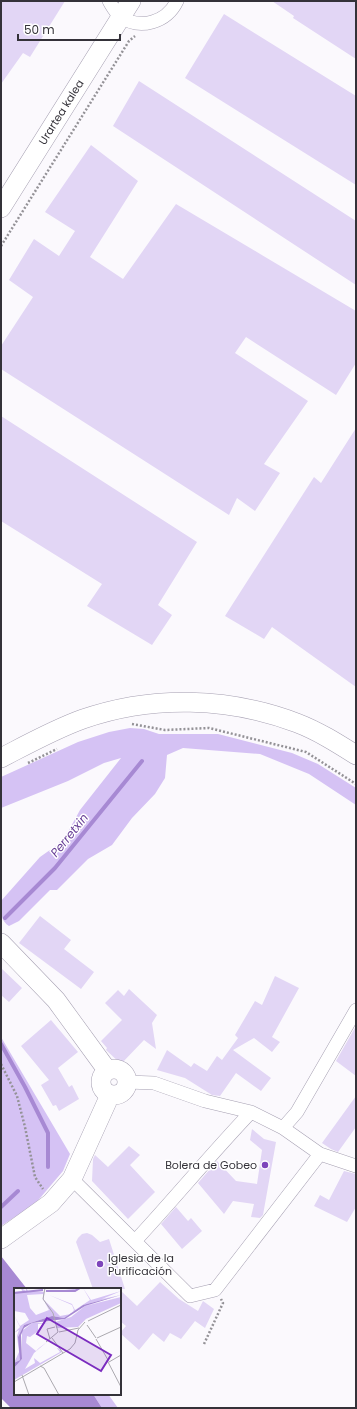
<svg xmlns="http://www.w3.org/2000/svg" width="357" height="1409" font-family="Poppins,sans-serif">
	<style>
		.green { fill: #d5c2f4 }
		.water { fill: #a789d3 }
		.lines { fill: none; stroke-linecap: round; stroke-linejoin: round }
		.stream { stroke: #a789d3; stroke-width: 4 }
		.building { fill: #e2d6f5 }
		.street-casing { stroke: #a6a0b2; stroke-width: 14 }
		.secondary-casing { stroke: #a6a0b2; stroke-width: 20 }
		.path { stroke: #949297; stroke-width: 2.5; stroke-dasharray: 2 2; stroke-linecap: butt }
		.street { stroke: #fff; stroke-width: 13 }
		.secondary { stroke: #fff; stroke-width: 19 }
		.poi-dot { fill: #7d44bb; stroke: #fff; stroke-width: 1.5 }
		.labels { text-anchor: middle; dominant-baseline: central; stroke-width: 3; stroke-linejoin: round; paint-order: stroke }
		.street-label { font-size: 11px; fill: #343239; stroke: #fff }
		.poi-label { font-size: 11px; fill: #343239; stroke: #fff; text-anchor: end }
		.water-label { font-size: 12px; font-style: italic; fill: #673e96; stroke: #fff }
		.inset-river { fill: none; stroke: #a789d3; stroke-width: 2 }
		.inset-road { fill: none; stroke: #aba9af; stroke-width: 1 }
		.view { fill: #7b2cbf; fill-opacity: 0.15; stroke: #7b2cbf; stroke-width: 2 }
		.inset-edge { fill: none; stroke: #343239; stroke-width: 2 }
	</style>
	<rect width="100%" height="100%" fill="#fbf9fd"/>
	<path class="green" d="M130,728l14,1 15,5h59l74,19 26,11 38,24v17l-47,-31 -49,-20 -77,-6 -16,7 -2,23 -10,16 -23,24 -20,27 -24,14 -31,31h-7l-31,31 -10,5c-9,-6 -8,-14 -8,-25l39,-44 17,-12 12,-15 11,-20 41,-52 -17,5 -36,18 -67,27v-31l77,-35 31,-10z
		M1,1037l69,117 -7,17 -28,33 -34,22z
		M93,1394h15l10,14h-16z"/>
	<path class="water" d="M1,1256l26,33h-12v105h78l9,14h-91l-10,-10z"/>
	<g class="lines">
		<path class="stream" d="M5,918l50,-50 87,-107
			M1,1044l24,43 23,46v34
			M1,1207l17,-16"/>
	</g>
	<path class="building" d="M1,1h64l-35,56 -7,-4 -22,31z
		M272,1h84v58l-63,-41 1,-2z
		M224,14l132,82v89l-171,-107z
		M139,81l217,140v64l-243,-159z
		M91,145l47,36 -48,76 33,22 53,-75 180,107v52l-20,32 -90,-58 -11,16 73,48 -44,63 16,9 -25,38 -18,-13 -8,17 -228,-146v-23l32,-49 -24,-17 25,-41 25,17 16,-25 -30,-19z
		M1,416l196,126 -39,63 14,10 -20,30 -65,-39 15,-22 -101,-63z
		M356,428v259l-84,-60 -8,12 -39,-23 89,-139 7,6z
		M40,916l31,24 -7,9 30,23 -13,17 -62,-46z
		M1,968l21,20 -13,14 -8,-7z
		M275,976l24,12 -27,49 8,5 -8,10 -18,-14 -21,12 38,28 -10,13 -25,-18 -16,23 -8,-1 -27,-17 -28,-8 10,-20 24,17 3,-4 13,8 10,-15 5,4 16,-22 -3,-3 20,-34 7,4z
		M129,989l28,26 -5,8 4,26 -12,-9 -23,24 -15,-14 1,-2 -6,-7 21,-21 -17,-17 13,-13 6,6z
		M51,1020l27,32 -20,16 11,19 3,-2 7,14 -20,12 -3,-6 -3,1 -12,-21 8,-5 -28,-34z
		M356,1026v50l-20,-15z
		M356,1096v31l-18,25 -7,-3 -9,-6z
		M252,1129l12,10 12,3 -13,73 -3,3 -9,-1 3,-13 -21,-3 -9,13 -26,-31 19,-22 19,20 21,3 5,-34 -12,-10z
		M129,1146l11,9 -10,10 25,27 -27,27 -36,-38 1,-22 2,-4 13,12z
		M344,1171l12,3v33l-9,15 -33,-16 6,-11 9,5z
		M176,1207l12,14 3,-3 11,13 -20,18 -21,-25z
		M82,1234l5,-1 5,2 8,7 9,-3 16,50h-32l-17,-47 2,-4z
		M160,1282l19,17 19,12 5,-10 11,8 -9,19 -10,-7 -14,18 -11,-6 -6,9 -11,-9 -14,17 -19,-17 6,-7 -6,-5v-31l17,16z"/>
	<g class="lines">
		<defs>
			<path id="street" d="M109,1c3,5 6,11 11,15 20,15 47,6 57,-15
				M127,1082l27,1 51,18 46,11 32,16 37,26 36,12
				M283,1128l14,-16 59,-102
				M72,1179l118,117 25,-6 105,-136
				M135,1241c39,-42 76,-87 116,-129"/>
			<path id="secondary" d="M1,208l130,-207
				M1,758c27,-14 54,-29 82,-39 69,-24 146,-22 214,4 21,8 40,20 59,32
				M1,943l55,57 51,70
				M101 1082a13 13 0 1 1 26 0a13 13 0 1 1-26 0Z
				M1,1239l50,-36 21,-24 38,-84"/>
		</defs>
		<use href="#street" class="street-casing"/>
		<use href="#secondary" class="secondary-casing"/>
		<path class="path" d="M1,246l128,-205 6,-5
			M132,724l33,6 44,-2 97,24 50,32
			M28,763l29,-14
			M1,1064l16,32 8,31 10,50 8,12
			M204,1344l19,-41 -2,-4"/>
		<use href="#street" class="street"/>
		<use href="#secondary" class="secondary"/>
	</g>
	<g class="poi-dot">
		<circle cx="265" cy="1165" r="4"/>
		<circle cx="100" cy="1264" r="4"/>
	</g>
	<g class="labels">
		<g class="street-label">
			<text transform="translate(61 112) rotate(-58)">Urartea kalea</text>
		</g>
		<g class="poi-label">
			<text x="257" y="1165">Bolera de Gobeo</text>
			<text x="108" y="1258" text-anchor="start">Iglesia de la<tspan x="108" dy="13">Purificación</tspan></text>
		</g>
		<g class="water-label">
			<text transform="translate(69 835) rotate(-51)">Perretxin</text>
		</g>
	</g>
	<g transform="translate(14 1288)">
		<rect width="107" height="107" fill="#fbf9fd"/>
		<path d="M7,0l5,3v-3l2,3 20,1 34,-4 -8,4h-30v8l16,16 11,-2 3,-4 -2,-5 -23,-10 23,9 3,6 15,-10 -7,-12 8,12 30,-9 -19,8 19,-4 -38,10 -19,13 -12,-2 -28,9 -6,12 3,9 -1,14 -6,3 5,-11 -2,-16 2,-6 -5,3 6,-6 -6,-12 6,11 9,-6 -4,-7 -11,-2v-19l8,-1zM29,6v5l6,11 -13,5 -6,-7 -3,-13zM107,9v6l-35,16 -8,8 -22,1 -1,-6 16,-5 14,-11zM18,35h16l-10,1v7l-8,6 -3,-1 -1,7 10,8 3,-3 8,-6 -13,11 -9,16 10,-6 -1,-5 6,5 20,-11 -3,-4h-4h5l4,4 -48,28v-12l8,-9v-28z" fill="#d5c2f4" fill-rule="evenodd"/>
		<path d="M107,7l-36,11 -20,13 -33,4 -8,5 -3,7 1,24 -8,9v-5l6,-3 -2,-23 6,-12 28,-9 12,2 19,-13z" fill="#a789d3"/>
		<path class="inset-river" d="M32,3h29l5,-3M0,5l29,-3"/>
		<path class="inset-road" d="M31,0l-2,11 10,14 5,19M74,33l33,-16M73,37l9,13M45,44l20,-4M38,50l11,15M83,50l24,-11M36,51l-3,-10 8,-2M82,51l12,21M32,54l12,-10M93,72l14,27M95,74l12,-7M26,78l4,2 15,27M8,87l7,20M0,94l56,-33 5,-6 3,-13 7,-8"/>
		<path class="view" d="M33,30l64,37 -10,16 -64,-37z"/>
		<rect width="107" height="107" class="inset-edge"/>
	</g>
	<rect width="357" height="1409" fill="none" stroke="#343239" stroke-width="4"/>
	<path d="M18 34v6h102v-6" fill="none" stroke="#343239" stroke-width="2"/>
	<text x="24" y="34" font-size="12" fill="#343239" stroke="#ffffff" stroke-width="3" paint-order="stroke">50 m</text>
</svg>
